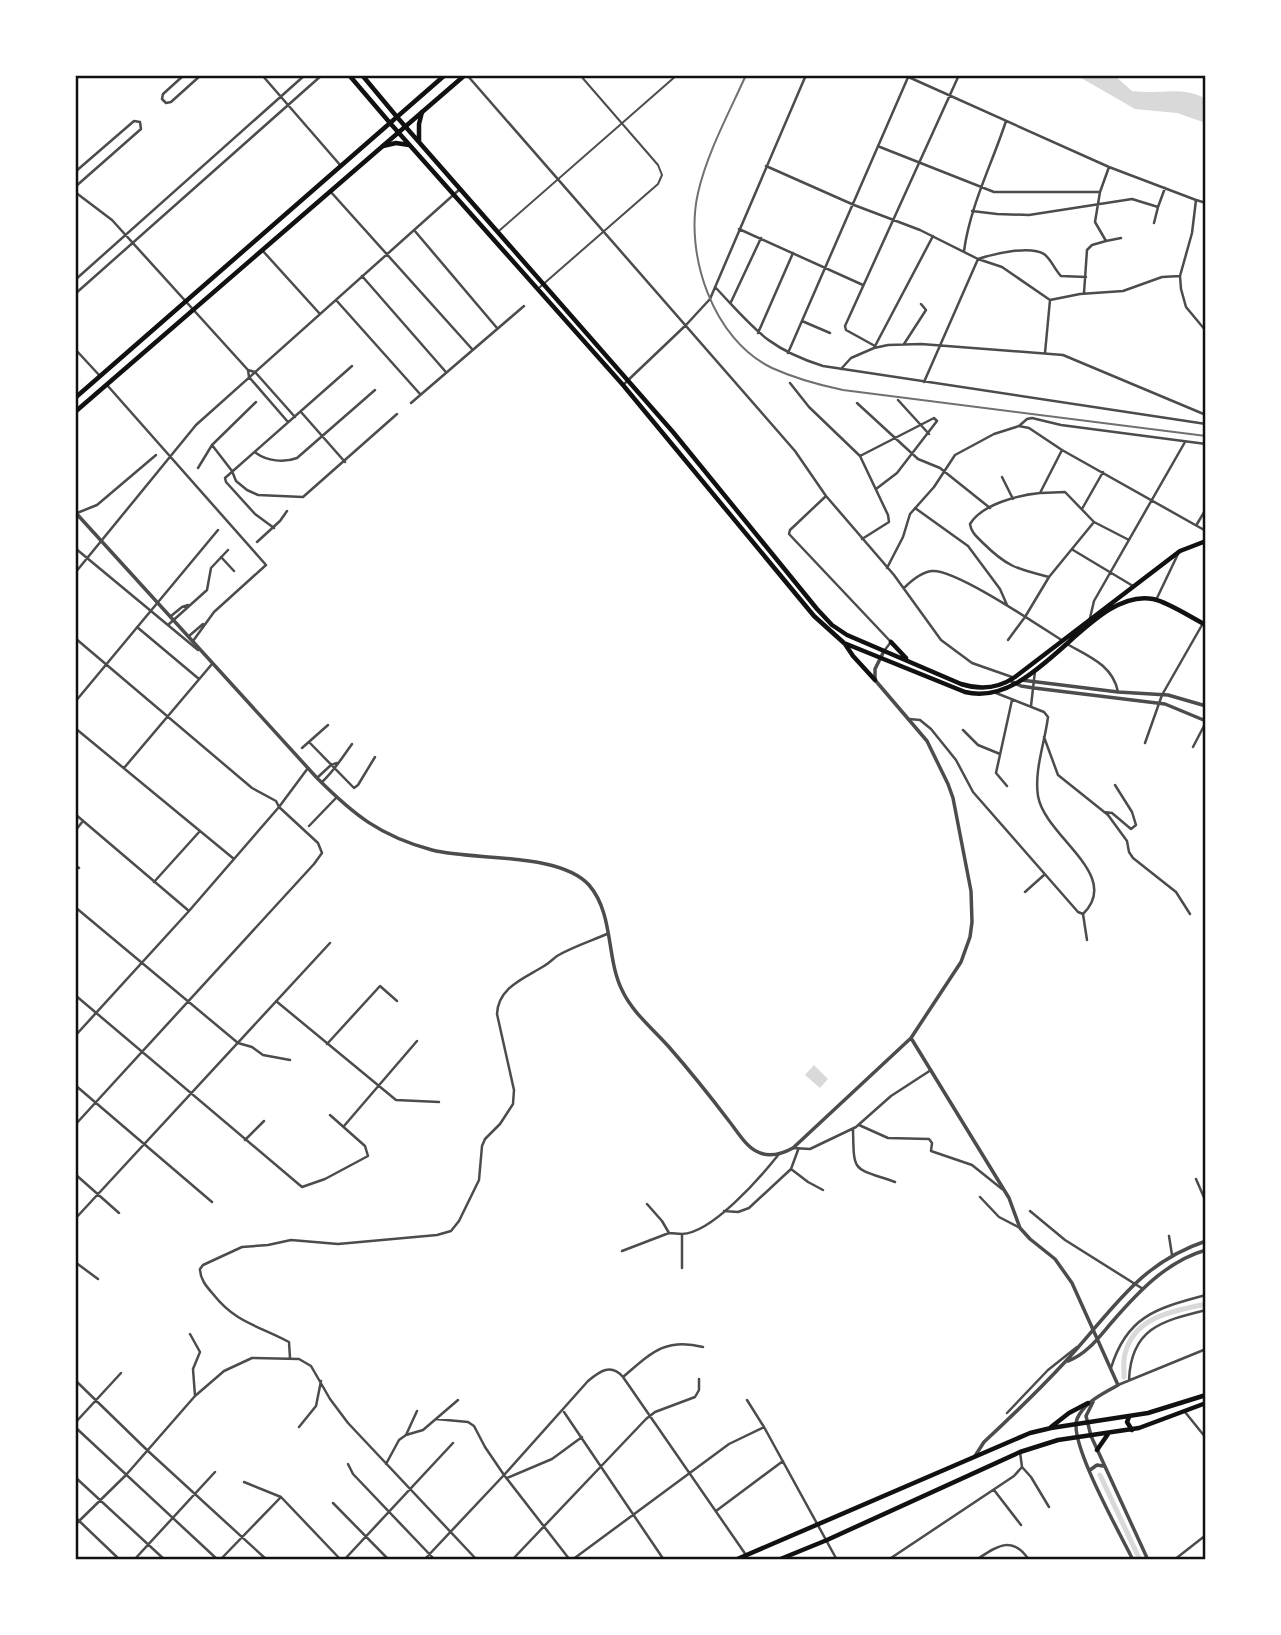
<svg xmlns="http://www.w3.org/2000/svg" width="1281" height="1635" font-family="'Space Grotesk',sans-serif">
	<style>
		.water { fill: #d9d9d9 }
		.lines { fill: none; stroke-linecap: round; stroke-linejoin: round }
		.canal { stroke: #d9d9d9; stroke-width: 5 }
		.service { stroke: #4c4c4c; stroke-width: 2 }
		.minor { stroke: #4c4c4c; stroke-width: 2.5 }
		.tertiary { stroke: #4c4c4c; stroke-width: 3.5 }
		.primary { stroke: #111; stroke-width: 4.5 }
		.trunk { stroke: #111; stroke-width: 4.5 }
		.rail { stroke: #707070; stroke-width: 2 }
		.neatline { fill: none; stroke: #111; stroke-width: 2.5 }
	</style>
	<rect width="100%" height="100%" fill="#fff"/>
	<path class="water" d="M1076,75h38l18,16c26,4 50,-6 74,8v24l-29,-10 -42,-4z
		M814,1065l14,14 -8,9 -15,-13z"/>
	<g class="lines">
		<path class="canal" d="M1124,1377c0,-7 -1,-16 1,-23 9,-38 49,-43 81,-50
			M1100,1475l40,85"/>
		<path class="service" d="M500,230l177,-155
			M540,287l118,-103 4,-9 -4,-10 -78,-90"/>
		<path class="minor" d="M184,75l-21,19 -1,5 4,4 5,-1 30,-27
			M262,75l79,91
			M467,75l328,376 31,45 68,79 47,65 31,23 40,14
			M904,75l205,92 87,33 -4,33 -12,43 1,13 5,18 20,24
			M880,147l114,45h106
			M766,166l88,39 66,25 58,29 24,8 48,33 30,-6 43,-3 39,-14 18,-1
			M75,172l59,-51 6,1 1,7 -66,58
			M330,191l142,158
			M75,192l37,28 136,150 7,2 40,45
			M1196,200l10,3
			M972,211l25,3 32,1 103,-16 26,8 7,-19
			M1154,223l4,-16
			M739,229l124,56
			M414,230l83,98
			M1106,241l15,-3
			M262,250l58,64
			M964,251c6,-45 28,-87 42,-130
			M362,276l83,95
			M75,280l230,-205
			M715,287c39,41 51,61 108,79l383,58
			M1084,293l3,-43 5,-5 14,-4 -11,-19 5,-30 9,-25
			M75,294l247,-219
			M336,300l84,94
			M731,302l30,-64
			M802,321l28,12
			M758,333l35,-80
			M904,344l22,-34 -5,-6
			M875,346l-29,-16 -1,-4 114,-251
			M874,348l14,-3 33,-1 142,11 143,60
			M75,349l25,27
			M788,353l121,-278
			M1045,353l5,-53
			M841,369l10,-11 23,-10 59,-112
			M248,370l1,7 39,45
			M924,382l54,-123c15,-5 52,-14 66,-5 7,5 11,16 17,22l25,1
			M790,383l19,24 51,49 28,59 1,7 -27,17
			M107,385l159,180 -52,47 -21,29
			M623,385l63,-60 24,-26 96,-224
			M898,400l31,34
			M411,403l113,-97
			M857,403l61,56 22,9 50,40
			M301,412l44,50
			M1019,426l8,-7 5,-1 29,7 145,19
			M212,445l20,26 4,10 11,9 11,5 45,2 94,-83
			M256,453c11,8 28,10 41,5l78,-68
			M860,456l74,-38 3,3
			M198,468l14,-23 44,-43
			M1002,477l11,22
			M876,489l21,-16 40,-52
			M1041,493l24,-1 29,30 35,18
			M826,496l-36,34 -1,4 102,108 -7,9
			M915,508l53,38 32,43 7,16
			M1082,509l21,-37
			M77,513l20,-8 59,-50
			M1197,524l9,-15
			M274,528l-19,-14 -29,-32 -1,-4 127,-112
			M257,542l23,-21 7,-10
			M75,548l123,102
			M1073,550l60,36
			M221,557l13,14
			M887,568l16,-31 7,-23 24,-27 21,-32 39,-21 25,-8 10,2 33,22 144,81
			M75,573l121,-148 264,-236
			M1049,577c-33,-8 -43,-11 -67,-35 -6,-6 -11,-10 -12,-18 12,-20 49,-29 70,-31l22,-43
			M904,588c7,-7 18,-16 28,-17 24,-2 107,55 131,70
			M1157,598l21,-44
			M171,616l11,-9 6,-2
			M1090,618l4,-17 91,-159
			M168,625l39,-35 4,-22 17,-18
			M137,627l62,52
			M189,636l14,-12
			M75,638l177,150 24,13 3,6 39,36 4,10 -8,11 -239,261
			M1008,640l17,-23 24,-40 45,-55
			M1067,644c21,12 46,21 51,48
			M75,702l143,-172
			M1031,706l4,-35
			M909,719l11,1 11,9 25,31 17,32 105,120 5,2c40,-39 -38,-77 -45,-118 -4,-26 7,-54 10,-79l-4,-5 -48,-19
			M75,728l159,131
			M963,730l15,15 22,9
			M1044,737l14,38 50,40 19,26 2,11 4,6 43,34 14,22
			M309,742l45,46 4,-3 17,-28
			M1145,743l17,-48 44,-77
			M1193,747l13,-25
			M302,748l26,-23
			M124,768l88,-104
			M318,777l13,-12 6,-2
			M322,782c12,-11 20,-24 30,-38
			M1007,786l-11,-13 16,-73
			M1104,812l8,1 19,16 5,-4 -4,-13 -17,-27
			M75,814l114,97
			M309,826l27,-28
			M75,831l8,-10
			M75,865l4,3
			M154,882l46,-51
			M1025,892l19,-17
			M75,907l163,136 14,4 11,8 27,5
			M1083,914l4,26
			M75,995l227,192 23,-8 43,-23 -3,-10 -35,-31
			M276,1001l120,99 43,2
			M75,1036l114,-125 90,-104 29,-39
			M327,1044l53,-58 17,15
			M75,1085l137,117
			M859,1125l29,13 41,1 3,4 -1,8 41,14 30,24
			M344,1126l73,-85
			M853,1129c1,45 -1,38 42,53
			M245,1140l19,-19
			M1206,1144v4
			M793,1148l17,1 46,-22 35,-31 40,-26
			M791,1169l17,13 15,8
			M75,1174l44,39
			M1196,1179l10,23
			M980,1197l19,20 21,11
			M647,1204l15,17 7,12
			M724,1211l14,1 11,-4 42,-39 7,-19
			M1030,1211l35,29 78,49
			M75,1219l255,-276
			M1169,1236l3,19
			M622,1251l47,-18 13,1
			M75,1262l23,17
			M682,1268v-34c30,-1 78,-56 97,-80
			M190,1334l10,18 -7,17 2,27
			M290,1358l-1,-16c-32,-17 -53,-19 -76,-48 -7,-8 -13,-15 -13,-25l3,-4 39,-18 26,-2 23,-5 47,4 99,-9 14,-4 8,-10 20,-41 3,-34 3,-7 15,-15 13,-20 1,-14 -17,-76c1,-27 28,-36 47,-48 5,-3 9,-7 13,-10 15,-9 34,-15 50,-22
			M1111,1368c16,-53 47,-60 95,-73
			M623,1377c27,-23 42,-40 80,-30
			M75,1380l73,71 119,109
			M1129,1380c2,-52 33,-59 77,-70
			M1118,1385l88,-36
			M747,1400l17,27 73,133
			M564,1412l100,148
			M1185,1412l21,26
			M1007,1413l41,-43 29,-23
			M436,1419l32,3 6,4 11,21 19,28 66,85
			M75,1423l46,-50
			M75,1427l143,133
			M299,1427l17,-21 5,-25
			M406,1435l17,-5 35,-30
			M348,1464l5,10 82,86
			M386,1464l13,-24 7,-5 11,-24
			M1022,1467l9,10 18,30
			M75,1477l90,83
			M507,1478l45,-19 30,-22
			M244,1482l37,15 60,63
			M994,1490l27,35
			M333,1503l56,57
			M716,1511l67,-50
			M75,1517l45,43
			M75,1525l51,-50 69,-79 29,-25 28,-13 47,1 12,7 19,33 18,24 129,137
			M134,1560l81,-88
			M220,1560l61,-63
			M344,1560l109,-117
			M424,1560l80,-85 84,-94c12,-10 23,-18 35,-4l123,178
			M512,1560l134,-141 9,-7 40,-15 4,-7v-11
			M572,1560l157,-116 35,-17
			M888,1560l126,-84 8,-9 -2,-15
			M976,1560c20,-13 36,-26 53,0
			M1174,1560l32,-25"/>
		<path class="tertiary" d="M75,512l242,266c37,37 63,58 115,72 43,11 127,2 157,35 25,29 17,73 33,105 10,22 32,40 47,57 21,24 41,49 60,74 8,10 17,26 29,31 12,6 24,2 35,-4l118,-110 50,-76 9,-25 2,-15 -1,-31 -18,-93 -5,-14 -21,-43 -52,-61v-11l9,-18
			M1021,680l97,12 50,3 38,11
			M1011,681l10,5 13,2 131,16 41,17
			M911,1038l98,160 11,30 10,11 25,20 17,24 46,102c-15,9 -34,17 -41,34 -9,23 44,116 56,141
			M1068,1361c19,-7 31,-24 44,-39 26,-30 55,-61 94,-72
			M1093,1402l-7,14 5,20 57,124
			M975,1456l9,-14c28,-26 55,-52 81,-80 46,-49 72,-98 141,-121
			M1090,1470l7,-5 6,1"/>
		<path class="primary" d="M349,75l41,48
			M362,75l35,42
			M75,398l370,-323
			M75,412l390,-337
			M1129,1417l-2,5 5,8
			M1051,1427l18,-14 19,-10
			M1097,1450l11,-16
			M735,1560l295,-127 21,-5 97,-15 58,-18
			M778,1560l49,-20 193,-88 38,-12 81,-12 67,-25"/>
		<path class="trunk" d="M397,117l276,315 144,177 15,16 15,10 114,49c19,6 38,4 54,-7l165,-126 26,-10
			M390,123l233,262 191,231 30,27 121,49c72,18 125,-105 188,-93 15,3 39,19 53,26
			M419,142v-18l3,-12
			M383,146l13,-3 13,2
			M891,642l15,16
			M845,644l8,12 22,24"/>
		<path class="rail" d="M746,75c-17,38 -39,78 -48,118 -14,61 15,147 74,175 22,10 47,17 71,22l363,46"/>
	</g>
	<rect width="1281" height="1635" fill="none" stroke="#ffffff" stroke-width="154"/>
	<rect x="77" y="77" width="1127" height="1481" class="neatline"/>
</svg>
